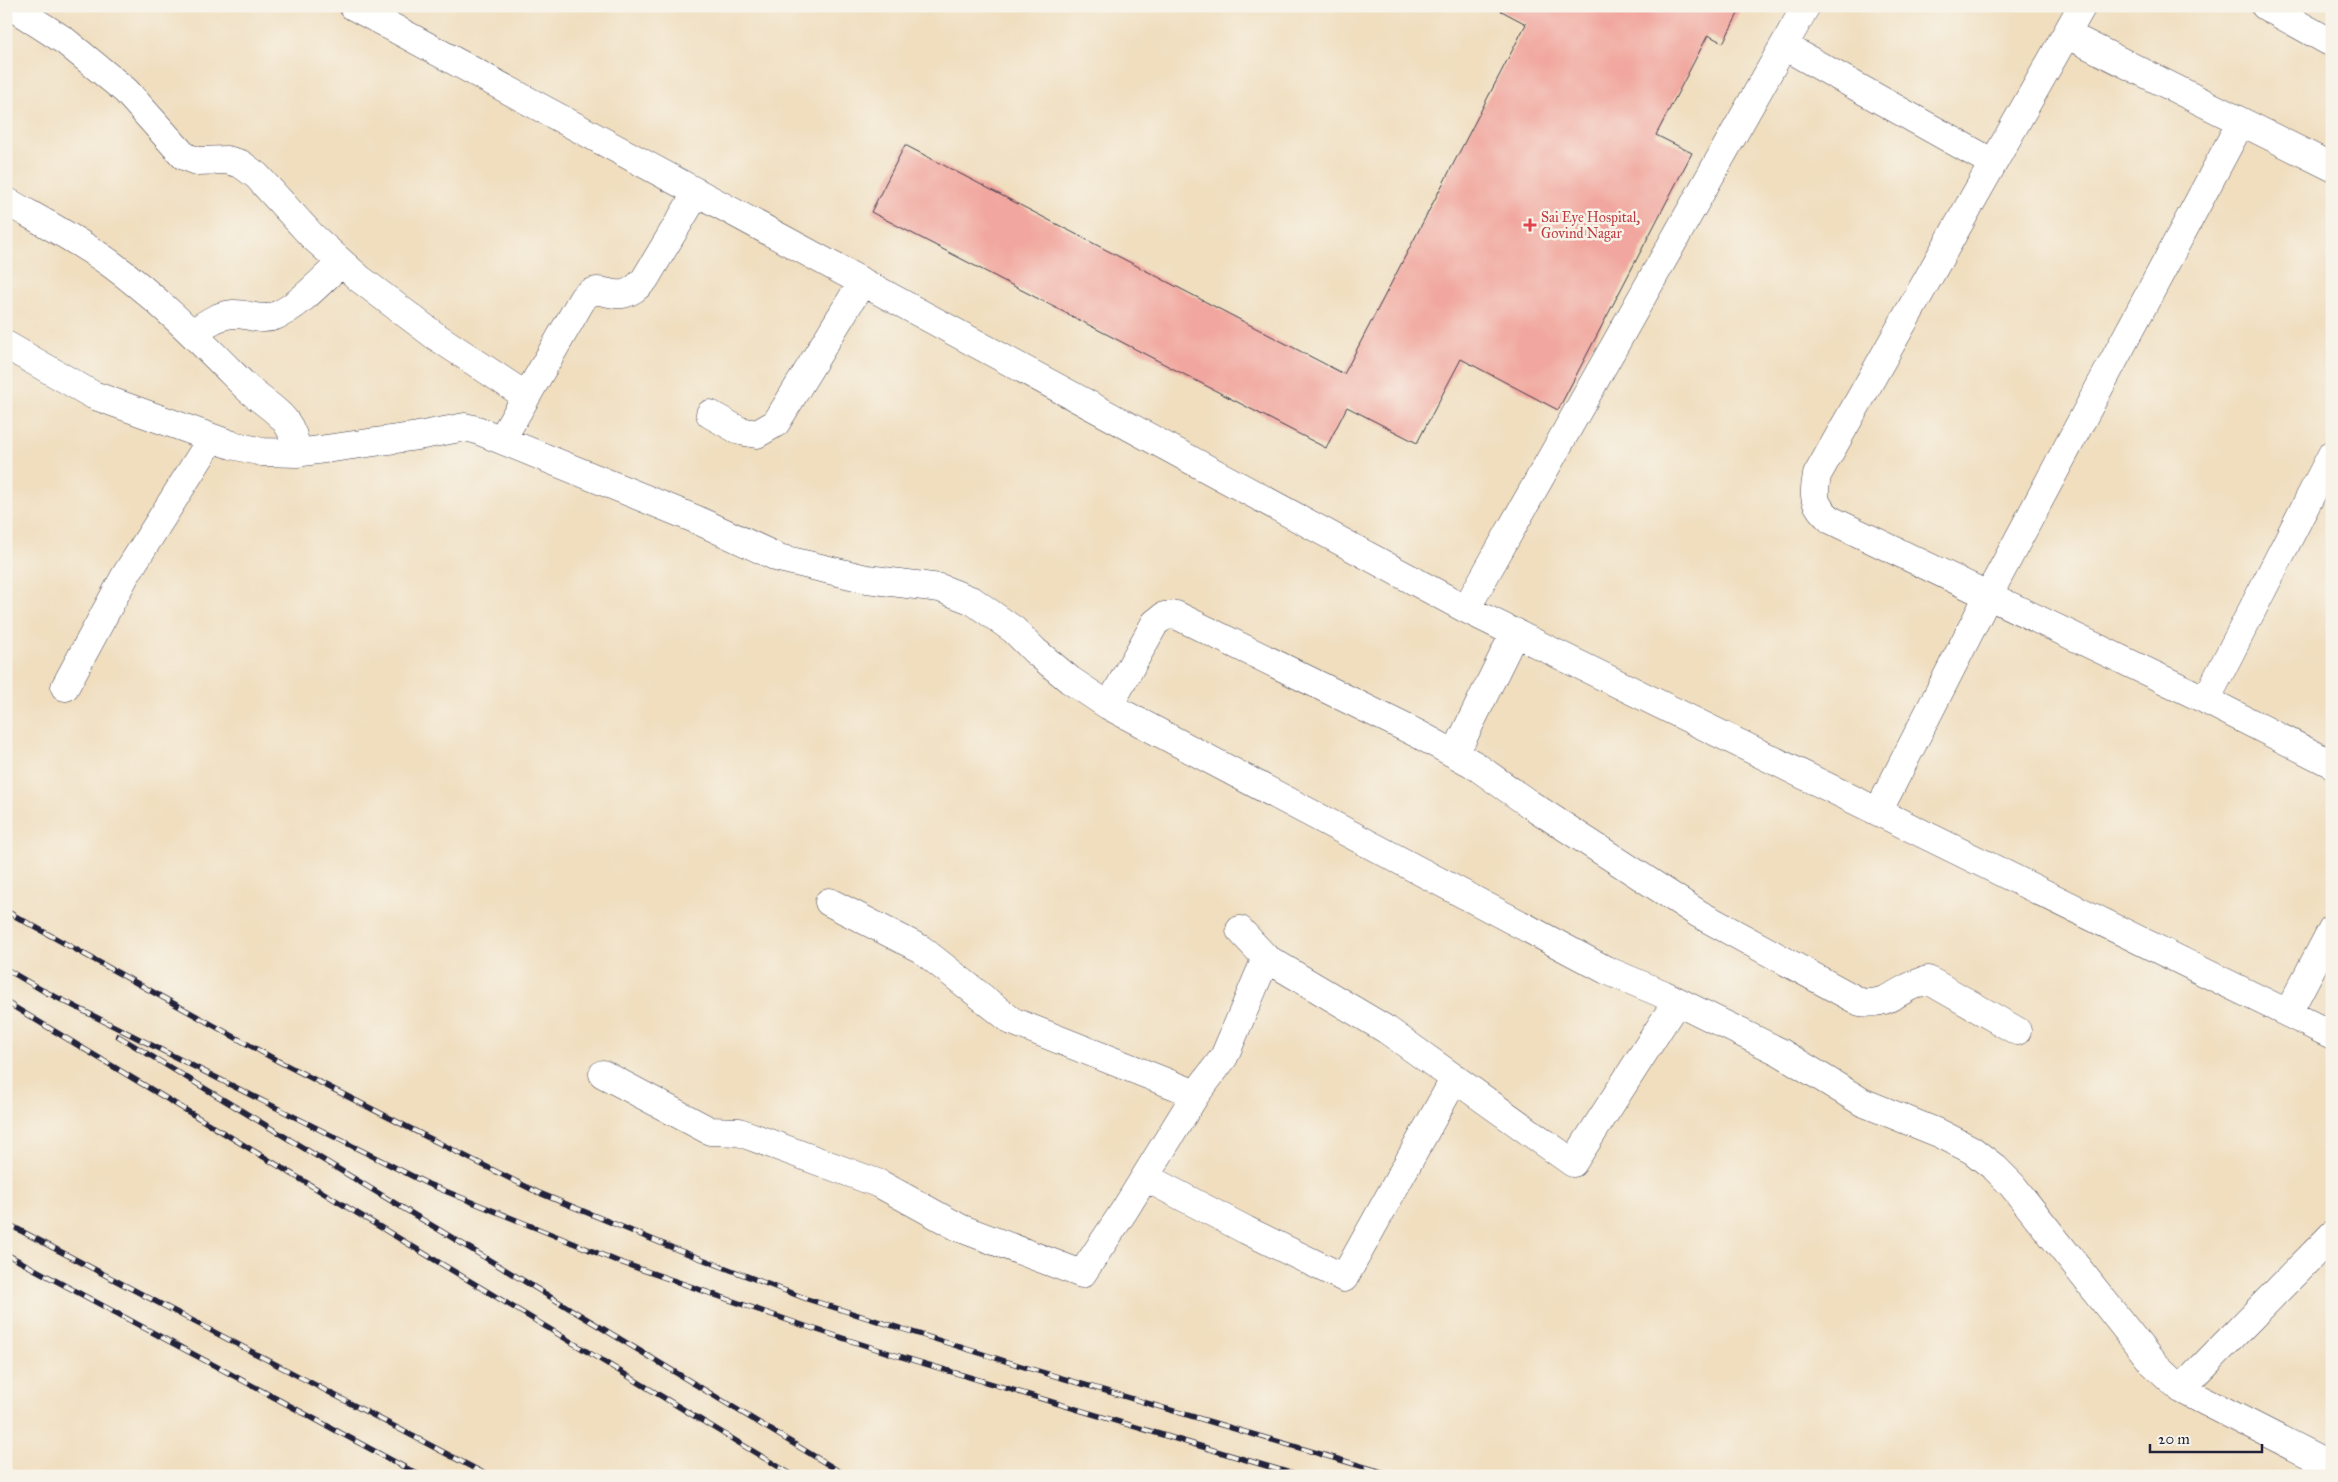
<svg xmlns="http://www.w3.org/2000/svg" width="2338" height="1482" font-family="'IM FELL Great Primer',serif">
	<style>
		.building { fill: #f1a79f }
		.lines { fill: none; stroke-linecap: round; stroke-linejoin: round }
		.minor-casing { stroke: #413e4f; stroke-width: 29 }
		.minor { stroke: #fff; stroke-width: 28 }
		.rail-casing { stroke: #22223b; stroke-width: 5.5 }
		.rail { stroke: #f7f3e8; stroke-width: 4; stroke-dasharray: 11; stroke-linecap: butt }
		.health-dot { fill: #e0444e; stroke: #f7f3e8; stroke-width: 2 }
		.labels { text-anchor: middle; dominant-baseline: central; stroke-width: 5; stroke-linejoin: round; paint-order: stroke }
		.health-label { font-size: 14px; fill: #be3a42; stroke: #f7f3e8; text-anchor: start }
	</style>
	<rect width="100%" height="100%" fill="#f7f3e8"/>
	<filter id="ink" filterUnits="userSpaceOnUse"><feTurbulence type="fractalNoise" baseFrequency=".02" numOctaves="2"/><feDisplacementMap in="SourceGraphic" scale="10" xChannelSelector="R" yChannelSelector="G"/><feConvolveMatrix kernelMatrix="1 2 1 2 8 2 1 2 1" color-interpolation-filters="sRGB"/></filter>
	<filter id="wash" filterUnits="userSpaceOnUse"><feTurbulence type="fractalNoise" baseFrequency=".0096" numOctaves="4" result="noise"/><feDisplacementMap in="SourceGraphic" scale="20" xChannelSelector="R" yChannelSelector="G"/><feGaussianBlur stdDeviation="1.12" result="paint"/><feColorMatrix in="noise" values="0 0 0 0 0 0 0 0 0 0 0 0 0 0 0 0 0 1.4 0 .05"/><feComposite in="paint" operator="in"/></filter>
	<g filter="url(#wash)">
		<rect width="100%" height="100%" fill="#f0debf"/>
		<g id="blocks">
			<path class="building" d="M1492,6h250l-19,37 -15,-8 -52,100 36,18 -134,257 -97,-51 -44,84 -70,-36 -21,41 -455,-236 34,-67 439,229 182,-350z"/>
		</g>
	</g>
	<g filter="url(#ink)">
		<use href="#blocks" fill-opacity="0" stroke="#413e4f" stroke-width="1"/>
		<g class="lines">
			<defs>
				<path id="minor" d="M11,6l54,35 61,50 58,65 13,5 30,-1 14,4 16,12 55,60 48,43 74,56 92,61
					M353,6l1113,603 866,426
					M2082,6l-265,469c-4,23 -4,29 14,45l375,180 126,-246
					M2265,6l63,35
					M2066,34l266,133
					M1784,46l209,117
					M6,201c35,20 72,39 105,63 48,35 90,78 132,120 26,26 49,28 54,69
					M192,333c13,-8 25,-18 41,-19 15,-1 27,8 42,2 23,-9 48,-37 66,-53
					M6,345l87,50 139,50 30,7 35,1 121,-17 47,-9 12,3 218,89 84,39 88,21 73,9 33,13 41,29 21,21 35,29 39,26 497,264 57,24 117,58 82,50 79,32 31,16 23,18 17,17 140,177 29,27 151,-154
					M710,414l30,17 17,3 19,-11 86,-141
					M502,439l81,-141c21,-21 32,15 62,-19l52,-87
					M1466,609l340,-603
					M65,687l60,-111 87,-138
					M2206,700l126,64
					M1109,706l46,-83 9,-7 12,-1 242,119 55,30 55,39 171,111 161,88c30,5 41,-17 68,-22l89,51
					M1455,754l60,-122
					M1879,810l109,-214 253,-474
					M829,902l92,47 91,72 184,73
					M1240,930l26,28 121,72 186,133 104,-162
					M2288,1013l44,-84
					M603,1074l107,57 29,1 141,52 80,44 122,46 42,-63 72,-117 28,-37 42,-99
					M1145,1177l101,53 98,48 111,-200
					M2181,1389l151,77"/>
			</defs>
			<use href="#minor" class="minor-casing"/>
			<use href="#minor" class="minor"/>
			<defs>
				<path id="rail" d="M6,911l272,150 147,75 112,56 136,56 134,51 214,67 374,110
					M6,969l41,24
					M42,990l386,194 189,77 185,64 90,29 408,122
					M6,1002l788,474
					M118,1036l729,440
					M6,1223l483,253
					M6,1254l415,222"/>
			</defs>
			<use href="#rail" class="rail-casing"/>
			<use href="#rail" class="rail"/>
		</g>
	</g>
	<path class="health-dot" d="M1527.5 217.5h5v5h5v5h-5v5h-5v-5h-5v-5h5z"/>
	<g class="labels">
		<g class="health-label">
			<text x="1541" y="217">Sai Eye Hospital,<tspan x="1541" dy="16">Govind Nagar</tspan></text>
		</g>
	</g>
	<rect width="2338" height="1482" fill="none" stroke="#f7f3e8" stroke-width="25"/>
	<path d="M2150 1444v8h112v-8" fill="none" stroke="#22223b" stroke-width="2.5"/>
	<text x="2158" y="1444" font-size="15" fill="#22223b" stroke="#f7f3e8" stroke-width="4" paint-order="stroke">20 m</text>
</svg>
